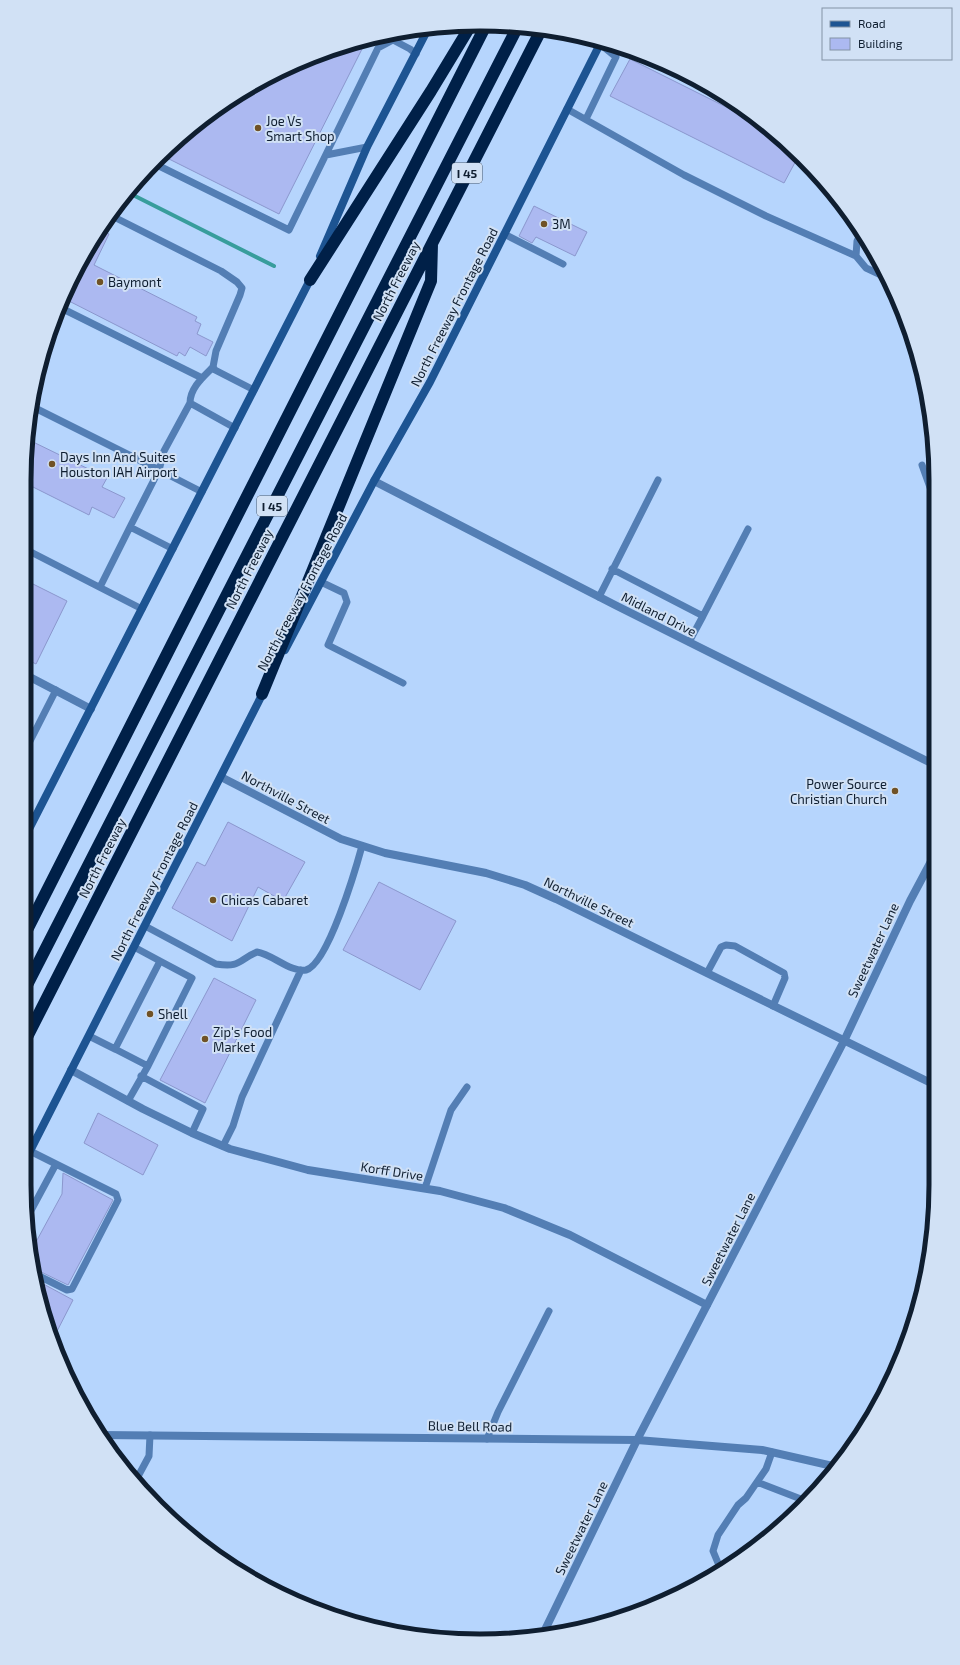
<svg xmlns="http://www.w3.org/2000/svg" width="960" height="1665" font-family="'Exo 2',sans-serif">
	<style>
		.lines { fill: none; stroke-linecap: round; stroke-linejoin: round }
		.stream { stroke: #389d9c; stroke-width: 4 }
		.building { fill: #acb9f1; stroke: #8b97cd }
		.service { stroke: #537eb4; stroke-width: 7 }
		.minor { stroke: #537eb4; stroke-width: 8 }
		.tertiary { stroke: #537eb4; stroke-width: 8 }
		.secondary { stroke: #1d5492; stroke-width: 8 }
		.motorway { stroke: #002048; stroke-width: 12 }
		.poi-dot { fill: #705226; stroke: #d1e1f5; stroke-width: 1.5 }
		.labels { text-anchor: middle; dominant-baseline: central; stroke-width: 4; stroke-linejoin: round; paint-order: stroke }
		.shield { fill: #d1e1f5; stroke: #49586b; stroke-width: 1 }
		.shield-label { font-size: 12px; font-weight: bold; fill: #0f1e30 }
		.poi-label { font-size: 13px; fill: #0f1e30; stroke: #d1e1f5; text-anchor: start }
		.street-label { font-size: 13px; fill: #0f1e30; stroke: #d1e1f5 }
		.rim { fill: none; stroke: #0f1e30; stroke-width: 5 }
	</style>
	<rect width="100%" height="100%" fill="#b6d5fd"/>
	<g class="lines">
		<path class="stream" d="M129,193l145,73"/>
	</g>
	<path class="building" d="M355,44l8,3 -84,167 -118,-59 65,-54 79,-42z
		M630,59l134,67 35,29 -15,28 -174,-87z
		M534,206l53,26 -12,24 -39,-19 -4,6 -13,-7z
		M99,229l10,5 -15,31 103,52 -2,4 6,3 -4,10 16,8 -7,14 -16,-9 -5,9 -6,-4 -2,4 -112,-57z
		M27,439l80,39 -5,9 23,11 -11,20 -22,-11 -3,8 -64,-32v-33z
		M25,580l42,21 -31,63 -10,-5z
		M228,822l77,40 -22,39 -25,-14 -26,54 -60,-33 25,-46 8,4z
		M379,882l77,39 -36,69 -77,-40z
		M214,978l42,22 -51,103 -45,-23z
		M98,1113l60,32 -15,30 -59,-32z
		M63,1173l50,27 -45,85 -31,-15 -3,-1 -4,-16 32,-59z
		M36,1280l37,20 -21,41 -4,-10z"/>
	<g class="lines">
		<path class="service" d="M567,109l117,66 82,41 90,40
			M586,119l30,-62 -16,-13
			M326,155l41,-8
			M153,163l136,67 89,-182 15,-8 17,9 6,5
			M110,215l111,56 16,11 5,6 -2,7 -24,56 -3,16 2,3 39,20
			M861,233l-4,8 -1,15 10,12 15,7 8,8
			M504,234l59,30
			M61,308l141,70
			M213,367c-10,10 -23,21 -23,36l45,25
			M33,407l126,63 5,-19 26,-48
			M922,465l9,25 4,3
			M25,549l117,60
			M173,549l-43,-22 29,-57 43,22
			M612,569l91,47 -14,26
			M321,582l23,11 3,9 -19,43 75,38
			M100,587l30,-60
			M599,597l59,-117
			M703,616l45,-87
			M26,749l30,-59
			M145,926l71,38c25,4 22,-4 41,-12 15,2 34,21 49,18 22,-6 50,-102 56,-124
			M707,973l14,-26 5,-2 9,1 49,27 1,5 -12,28
			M89,1036l26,13 45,-88 -26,-14
			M115,1049l33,17 44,-88 -32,-17
			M141,1076l62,33 -11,24
			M128,1101l20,-35
			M223,1146l10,-20 9,-29 59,-127
			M30,1151l86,43 2,6 -46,89 -5,1 -32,-16
			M425,1188l26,-78 16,-23
			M28,1216l28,-52
			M487,1439l11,-27 51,-101
			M135,1482l14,-26 1,-21
			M757,1482l49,19
			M724,1566l-6,-3 -5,-12 5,-16 20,-30 8,-7 20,-29 6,-17"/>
		<path class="minor" d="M374,481l243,125 318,159
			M26,675l65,34
			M221,777l120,62 44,14 101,20 39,12 31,14 379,186
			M71,1070l72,39 49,24 38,16 78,21 132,21 64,17 66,27 137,70
			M101,1435l536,5 125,10 75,17"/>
		<path class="tertiary" d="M542,1636l95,-196 207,-399 66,-140 25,-47"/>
		<path class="secondary" d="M320,256l47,-109 61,-118
			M285,650l89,-169 56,-99 171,-340
			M26,835l286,-559
			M28,1155l236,-464"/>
		<path class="motorway" d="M310,280l121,-189 40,-66
			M262,694l169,-413 1,-37
			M27,930l459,-905
			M27,985l490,-957
			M27,1037l514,-1007"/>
	</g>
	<g class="poi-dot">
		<circle cx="258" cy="128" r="4"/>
		<circle cx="544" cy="224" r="4"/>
		<circle cx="100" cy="282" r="4"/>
		<circle cx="52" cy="464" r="4"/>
		<circle cx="895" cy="791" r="4"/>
		<circle cx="213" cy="900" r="4"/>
		<circle cx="150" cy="1014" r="4"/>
		<circle cx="205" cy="1039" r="4"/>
	</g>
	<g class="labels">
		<g class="shield">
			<rect x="452" y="163" width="30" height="20" rx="3"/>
			<rect x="257" y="496" width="30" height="20" rx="3"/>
		</g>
		<g class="shield-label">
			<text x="467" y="173">I 45</text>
			<text x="272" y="506">I 45</text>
		</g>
		<g class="poi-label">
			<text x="266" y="121">Joe Vs<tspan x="266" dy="15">Smart Shop</tspan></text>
			<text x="552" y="224">3M</text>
			<text x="108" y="282">Baymont</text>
			<text x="60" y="457">Days Inn And Suites<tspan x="60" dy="15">Houston IAH Airport</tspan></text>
			<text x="887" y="784" text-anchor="end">Power Source<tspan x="887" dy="15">Christian Church</tspan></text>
			<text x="221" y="900">Chicas Cabaret</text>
			<text x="158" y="1014">Shell</text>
			<text x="213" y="1032">Zip's Food<tspan x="213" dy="15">Market</tspan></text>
		</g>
		<g class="street-label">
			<text transform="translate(396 281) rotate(-63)">North Freeway</text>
			<text transform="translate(454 307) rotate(-63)">North Freeway Frontage Road</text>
			<text transform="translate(249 569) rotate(-63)">North Freeway</text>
			<text transform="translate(302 592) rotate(-62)">North Freeway Frontage Road</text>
			<text transform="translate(659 614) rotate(27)">Midland Drive</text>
			<text transform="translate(286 797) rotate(28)">Northville Street</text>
			<text transform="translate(102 858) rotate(-63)">North Freeway</text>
			<text transform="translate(154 881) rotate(-63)">North Freeway Frontage Road</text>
			<text transform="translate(589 902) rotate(26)">Northville Street</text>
			<text transform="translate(873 950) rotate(-65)">Sweetwater Lane</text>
			<text transform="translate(392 1171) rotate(9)">Korff Drive</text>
			<text transform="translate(728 1239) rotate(-63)">Sweetwater Lane</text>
			<text transform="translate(470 1426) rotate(1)">Blue Bell Road</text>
			<text transform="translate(581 1528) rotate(-64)">Sweetwater Lane</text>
		</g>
	</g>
	<path d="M0 0H960V1665H0ZM480 31H480A449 449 0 0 1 929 480V1185A449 449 0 0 1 480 1634H480A449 449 0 0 1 31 1185V480A449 449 0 0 1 480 31Z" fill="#d1e1f5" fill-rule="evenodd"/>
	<path class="rim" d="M480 31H480A449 449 0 0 1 929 480V1185A449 449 0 0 1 480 1634H480A449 449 0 0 1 31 1185V480A449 449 0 0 1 480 31Z"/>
	<rect x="822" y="8" width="130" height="52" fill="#d1e1f5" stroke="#8393a6"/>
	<rect x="830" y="21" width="20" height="6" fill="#1d5492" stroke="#8393a6"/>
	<text x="858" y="28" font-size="12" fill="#0f1e30">Road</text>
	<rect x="830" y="38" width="20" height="12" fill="#acb9f1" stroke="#8393a6"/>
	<text x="858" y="48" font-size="12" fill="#0f1e30">Building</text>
</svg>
